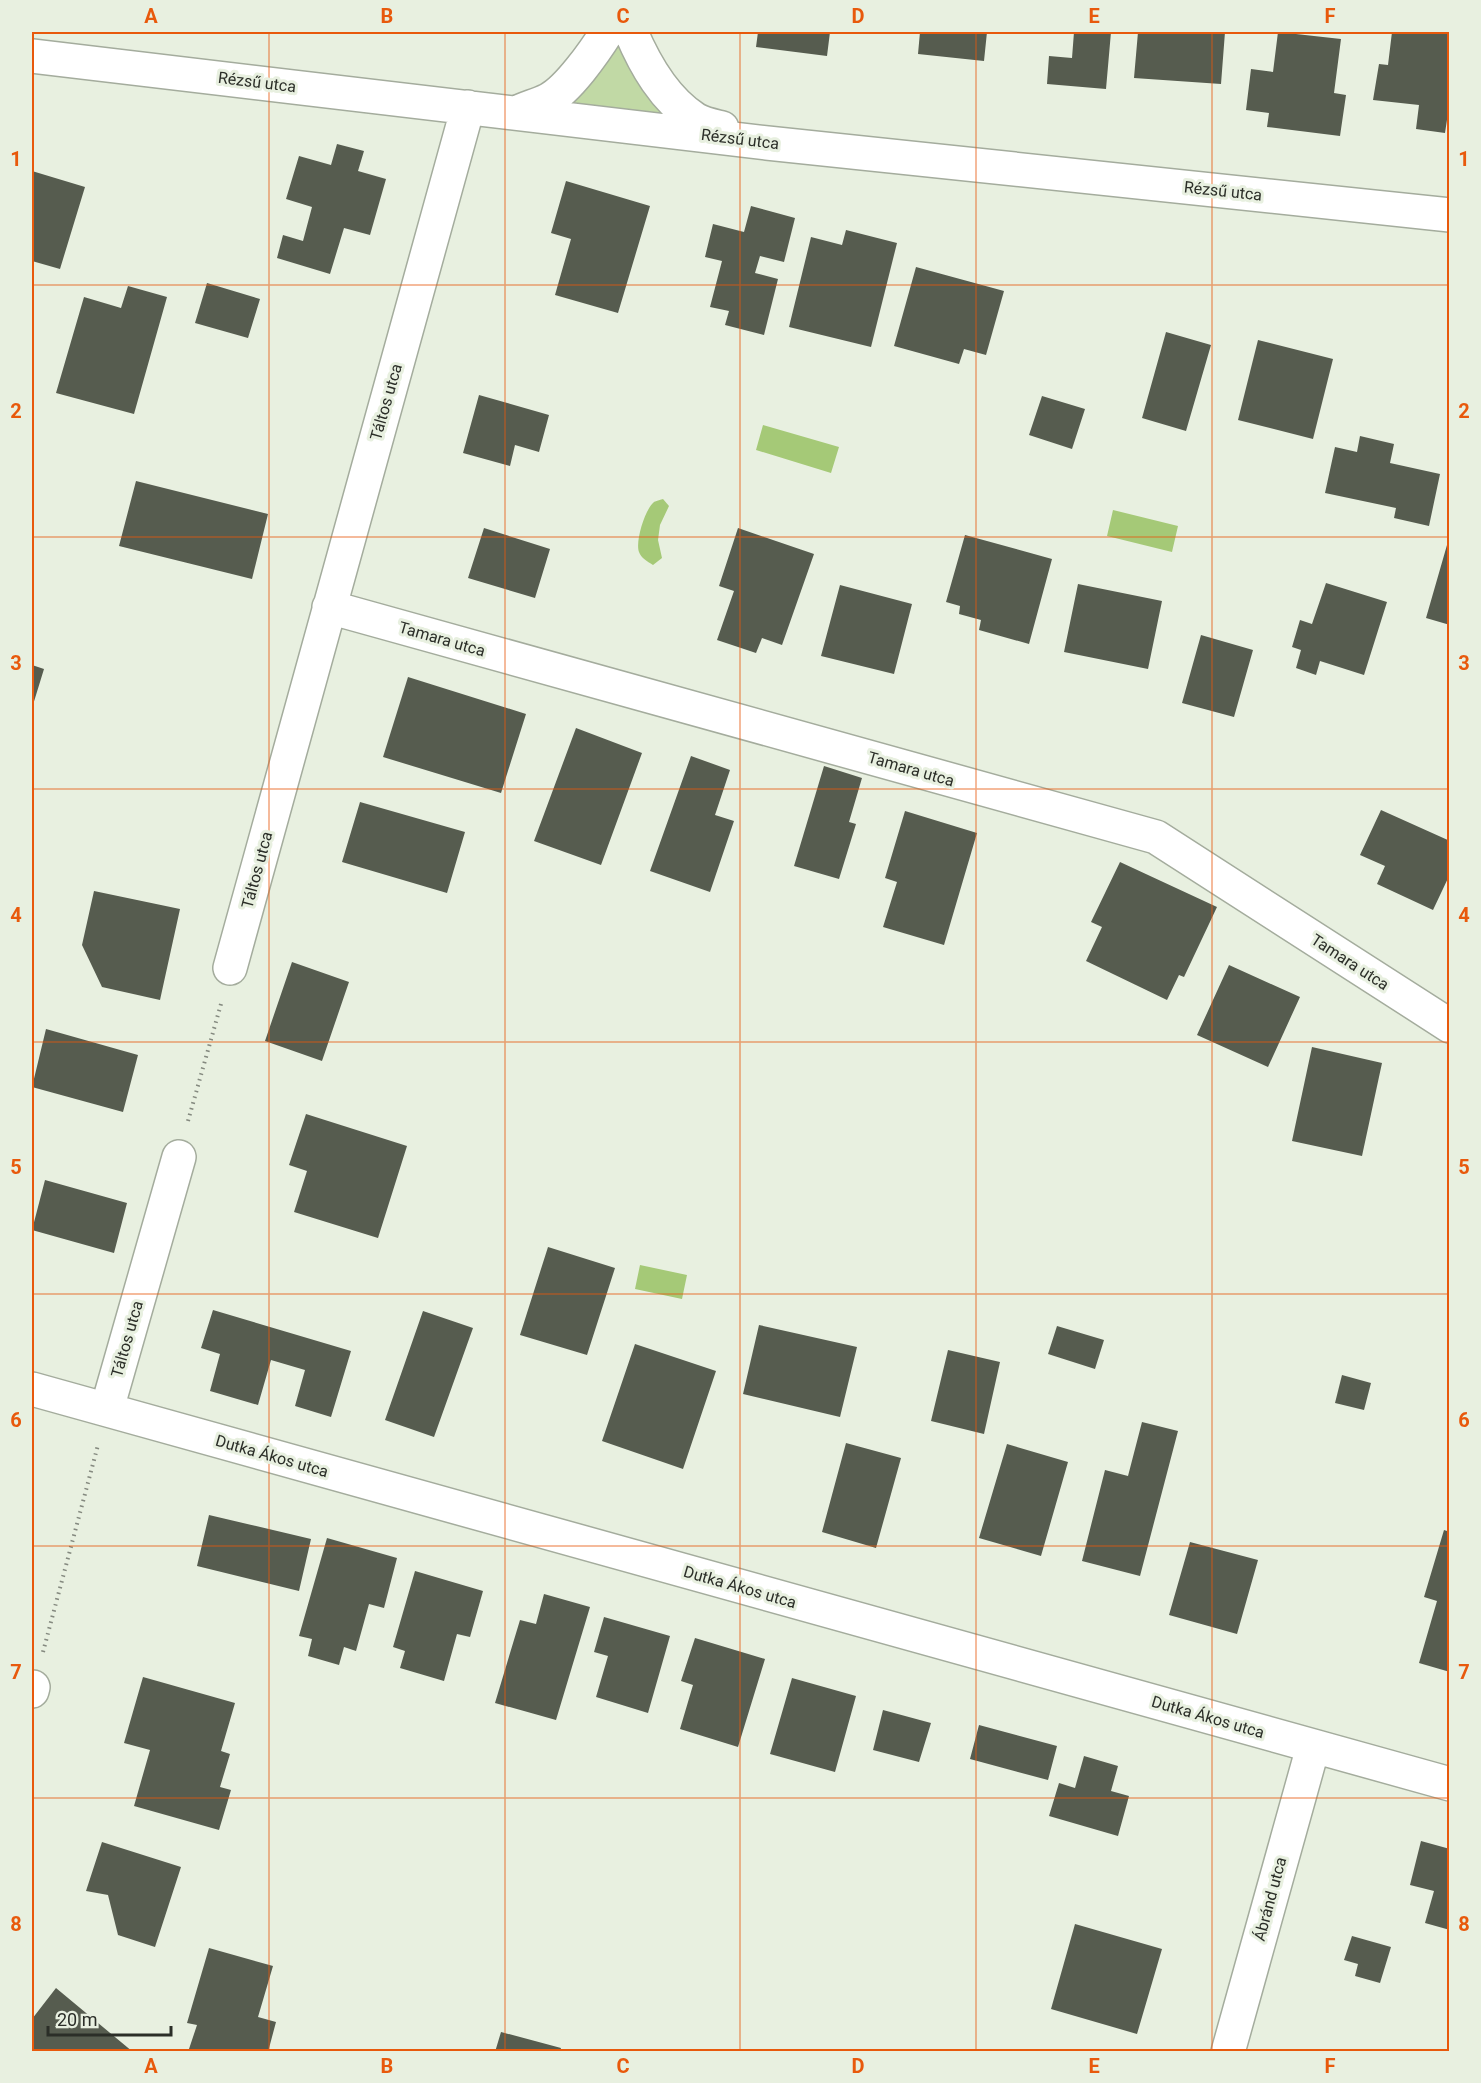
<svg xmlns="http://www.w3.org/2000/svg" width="1481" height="2083" font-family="Roboto,sans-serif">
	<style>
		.green { fill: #c1d9a5 }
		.water { fill: #a5c977 }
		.building { fill: #565c4f }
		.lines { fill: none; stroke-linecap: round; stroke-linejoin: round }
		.minor-casing { stroke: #a4ac9d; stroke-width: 36 }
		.path { stroke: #84897f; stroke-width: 4; stroke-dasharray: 1.5 4.5; stroke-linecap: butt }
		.minor { stroke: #fff; stroke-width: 33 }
		.grid { fill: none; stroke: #e8590c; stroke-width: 1.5; stroke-opacity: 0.55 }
		.labels { text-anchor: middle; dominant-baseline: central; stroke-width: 6; stroke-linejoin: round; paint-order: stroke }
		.street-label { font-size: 16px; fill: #2b2e28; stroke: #e8f0e0 }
		.neatline { fill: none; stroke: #e8590c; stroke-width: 2 }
		.grid-label { font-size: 20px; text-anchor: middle; font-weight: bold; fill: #e8590c }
	</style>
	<rect width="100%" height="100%" fill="#e8f0e0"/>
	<path class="green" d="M620,36l58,81 -115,-8z"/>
	<path class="water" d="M763,425l76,22 -8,26 -75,-23z
		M663,499l6,7 -9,19 -2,15 4,18 -9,7c-6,-4 -12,-7 -14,-13 -4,-10 6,-43 15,-50 0,0 8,-3 9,-3z
		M1113,510l65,16 -6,26 -65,-16z
		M640,1265l47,10 -5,24 -47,-10z"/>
	<path class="building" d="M758,32h72l-3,24 -71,-9z
		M920,32h67l-3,29 -66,-7z
		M1074,32h37l-5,57 -59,-5 2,-28 23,2z
		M1138,32h87l-4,52 -87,-6z
		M1278,32l63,7 -7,54 12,2 -6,41 -73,-9 2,-14 -23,-3 5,-41 22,3z
		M1392,32h58v68l-5,33 -29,-4 3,-24 -46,-5 6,-36 9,1z
		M337,144l27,7 -6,20 28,8 -16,56 -26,-7 -14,46 -53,-16 6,-23 20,6 9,-34 -26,-8 13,-43 32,9z
		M32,171l53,16 -25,82 -28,-8z
		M566,181l84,25 -32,107 -63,-18 16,-56 -20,-6z
		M751,206l44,12 -11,44 -24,-6 -5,17 23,6 -14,56 -39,-10 4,-14 -19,-4 12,-46 -17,-4 8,-33 31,8z
		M846,230l51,13 -26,104 -82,-20 22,-90 31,8z
		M916,267l88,24 -18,64 -22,-6 -5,15 -65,-18z
		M207,283l53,16 -12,39 -53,-15z
		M128,286l39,11 -33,117 -78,-21 28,-96 37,11z
		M1166,332l45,13 -25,86 -44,-13z
		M1258,340l75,19 -20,80 -75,-19z
		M479,395l70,20 -10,37 -24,-7 -5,21 -47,-13z
		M1042,396l43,13 -13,40 -43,-14z
		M1360,436l34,8 -4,19 50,11 -11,52 -35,-8 2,-10 -71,-15 10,-46 22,5z
		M136,481l132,33 -16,65 -133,-33z
		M484,528l66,21 -15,49 -67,-20z
		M738,528l76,26 -32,91 -20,-7 -6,15 -39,-13 17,-49 -15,-5z
		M965,535l87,24 -23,85 -50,-14 2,-10 -22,-6 1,-8 -14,-4z
		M1447,545h3v80l-24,-7z
		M1326,583l61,19 -23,73 -44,-14 -4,14 -20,-7 5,-18 -9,-3 8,-27 12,4z
		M1078,584l84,17 -14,68 -84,-17z
		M840,585l72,19 -18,70 -73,-18z
		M1201,635l52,15 -19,67 -52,-14z
		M32,665l12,4 -12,39z
		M408,677l118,37 -25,79 -118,-36z
		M576,728l66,25 -41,112 -67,-24z
		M691,756l39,14 -15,45 19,6 -24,71 -60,-21z
		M824,766l38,12 -13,44 7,2 -17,55 -45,-13z
		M360,802l105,30 -18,61 -105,-31z
		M1381,810l69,31v33l-17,36 -56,-26 8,-18 -25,-11z
		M905,811l72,22 -33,112 -61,-18 14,-45 -12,-4z
		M1120,862l97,45 -33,70 -5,-2 -12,25 -81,-39 16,-34 -11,-5z
		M94,891l86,18 -20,91 -58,-13 -20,-42z
		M292,962l57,20 -27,79 -57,-20z
		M1229,965l71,32 -32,70 -71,-32z
		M46,1029l92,26 -15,57 -91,-25z
		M1312,1047l70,16 -20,93 -70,-15z
		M306,1114l101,32 -29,92 -84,-26 13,-41 -18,-6z
		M45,1180l82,23 -13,50 -82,-23z
		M548,1247l67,21 -28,87 -67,-20z
		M213,1310l138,41 -20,66 -36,-11 10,-36 -34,-10 -13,45 -48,-14 10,-37 -19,-6z
		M423,1311l50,17 -39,109 -49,-17z
		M759,1325l98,22 -17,70 -97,-23z
		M1057,1326l47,14 -9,29 -47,-15z
		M635,1344l81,27 -33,98 -81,-28z
		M948,1350l52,12 -16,72 -53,-13z
		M1342,1375l29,8 -7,27 -29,-7z
		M1142,1422l36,9 -38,145 -58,-15 23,-91 23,6z
		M846,1443l55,15 -25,90 -54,-16z
		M1007,1444l61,18 -27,94 -62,-18z
		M209,1515l102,24 -12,52 -102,-25z
		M1444,1530l6,2v140l-31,-9 18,-62 -13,-4z
		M327,1538l70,20 -13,50 -15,-4 -13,47 -12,-4 -5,18 -31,-9 4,-17 -13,-3z
		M1190,1542l68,18 -21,74 -68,-19z
		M415,1571l68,20 -13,46 -13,-3 -13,47 -44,-13 5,-17 -12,-4z
		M544,1594l46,13 -34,113 -61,-17 25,-83 16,4z
		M604,1617l66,19 -22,77 -52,-16 12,-41 -14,-4z
		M695,1638l70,21 -27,88 -58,-18 13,-44 -12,-4z
		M143,1677l92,26 -14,48 9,3 -10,33 11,3 -12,40 -85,-24 16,-56 -26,-7z
		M792,1678l64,18 -21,76 -65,-18z
		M883,1710l48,13 -12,39 -46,-12z
		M979,1725l78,21 -9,34 -78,-21z
		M1084,1756l34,10 -7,25 18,5 -11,40 -69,-20 10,-33 16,5z
		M1421,1841l29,8v81l-25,-7 9,-32 -24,-6z
		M102,1842l79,25 -26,80 -37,-12 -10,-40 -22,-4z
		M1075,1924l87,25 -25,85 -86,-25z
		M1352,1936l39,11 -11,36 -25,-7 3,-12 -14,-4z
		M209,1948l64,18 -15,51 18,5 -8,30h-80l9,-27 -10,-2z
		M56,1988l77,64h-101v-33z
		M501,2032l60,16 -1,4h-65z"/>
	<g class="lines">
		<defs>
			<path id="minor" d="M631,32c14,33 33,67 64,87 8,5 19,7 27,9
				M32,56l735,87 683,72
				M516,113c10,-5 22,-8 32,-13 20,-10 47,-49 59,-68
				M329,607l827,230 294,189
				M230,968l238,-861
				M32,1389l1418,395
				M107,1409l72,-252
				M32,1691l1,-4
				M1228,2052l85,-305"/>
		</defs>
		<use href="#minor" class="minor-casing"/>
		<path class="path" d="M188,1121l33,-117
			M43,1652l55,-207"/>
		<use href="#minor" class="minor"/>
	</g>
	<path class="grid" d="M269,32v2020M505,32v2020M740,32v2020M976,32v2020M1212,32v2020M32,285h1418M32,537h1418M32,789h1418M32,1042h1418M32,1294h1418M32,1546h1418M32,1798h1418"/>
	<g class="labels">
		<g class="street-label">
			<text transform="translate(257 82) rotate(7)">Rézsű utca</text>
			<text transform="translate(740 139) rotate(7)">Rézsű utca</text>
			<text transform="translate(1223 191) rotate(6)">Rézsű utca</text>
			<text transform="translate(386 402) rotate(-74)">Táltos utca</text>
			<text transform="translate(442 639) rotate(16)">Tamara utca</text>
			<text transform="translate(911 769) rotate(16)">Tamara utca</text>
			<text transform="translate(257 870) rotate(-75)">Táltos utca</text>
			<text transform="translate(1350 962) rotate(33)">Tamara utca</text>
			<text transform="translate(127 1339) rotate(-74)">Táltos utca</text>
			<text transform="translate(272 1456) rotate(16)">Dutka Ákos utca</text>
			<text transform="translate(740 1587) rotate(16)">Dutka Ákos utca</text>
			<text transform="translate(1208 1717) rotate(16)">Dutka Ákos utca</text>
			<text transform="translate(1270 1899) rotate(-75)">Ábránd utca</text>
		</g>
	</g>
	<rect width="1481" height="2083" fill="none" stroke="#e8f0e0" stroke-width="66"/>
	<path d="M48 2026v9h123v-9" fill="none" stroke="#2b2e28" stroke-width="3"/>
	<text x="57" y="2026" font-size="18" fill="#2b2e28" stroke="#e8f0e0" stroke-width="4.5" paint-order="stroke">20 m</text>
	<rect x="33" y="33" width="1415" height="2017" class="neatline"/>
	<g class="grid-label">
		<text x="151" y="23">A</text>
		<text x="387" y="23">B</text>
		<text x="623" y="23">C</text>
		<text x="858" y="23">D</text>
		<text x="1094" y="23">E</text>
		<text x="1330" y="23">F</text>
		<text x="16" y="166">1</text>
		<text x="1464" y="166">1</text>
		<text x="16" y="418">2</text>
		<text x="1464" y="418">2</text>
		<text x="16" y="670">3</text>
		<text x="1464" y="670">3</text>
		<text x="16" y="922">4</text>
		<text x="1464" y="922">4</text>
		<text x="16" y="1174">5</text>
		<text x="1464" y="1174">5</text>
		<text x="16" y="1427">6</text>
		<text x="1464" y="1427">6</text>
		<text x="16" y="1679">7</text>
		<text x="1464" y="1679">7</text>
		<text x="16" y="1931">8</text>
		<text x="1464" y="1931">8</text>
		<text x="151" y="2073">A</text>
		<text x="387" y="2073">B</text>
		<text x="623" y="2073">C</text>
		<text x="858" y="2073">D</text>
		<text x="1094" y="2073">E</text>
		<text x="1330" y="2073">F</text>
	</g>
</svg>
